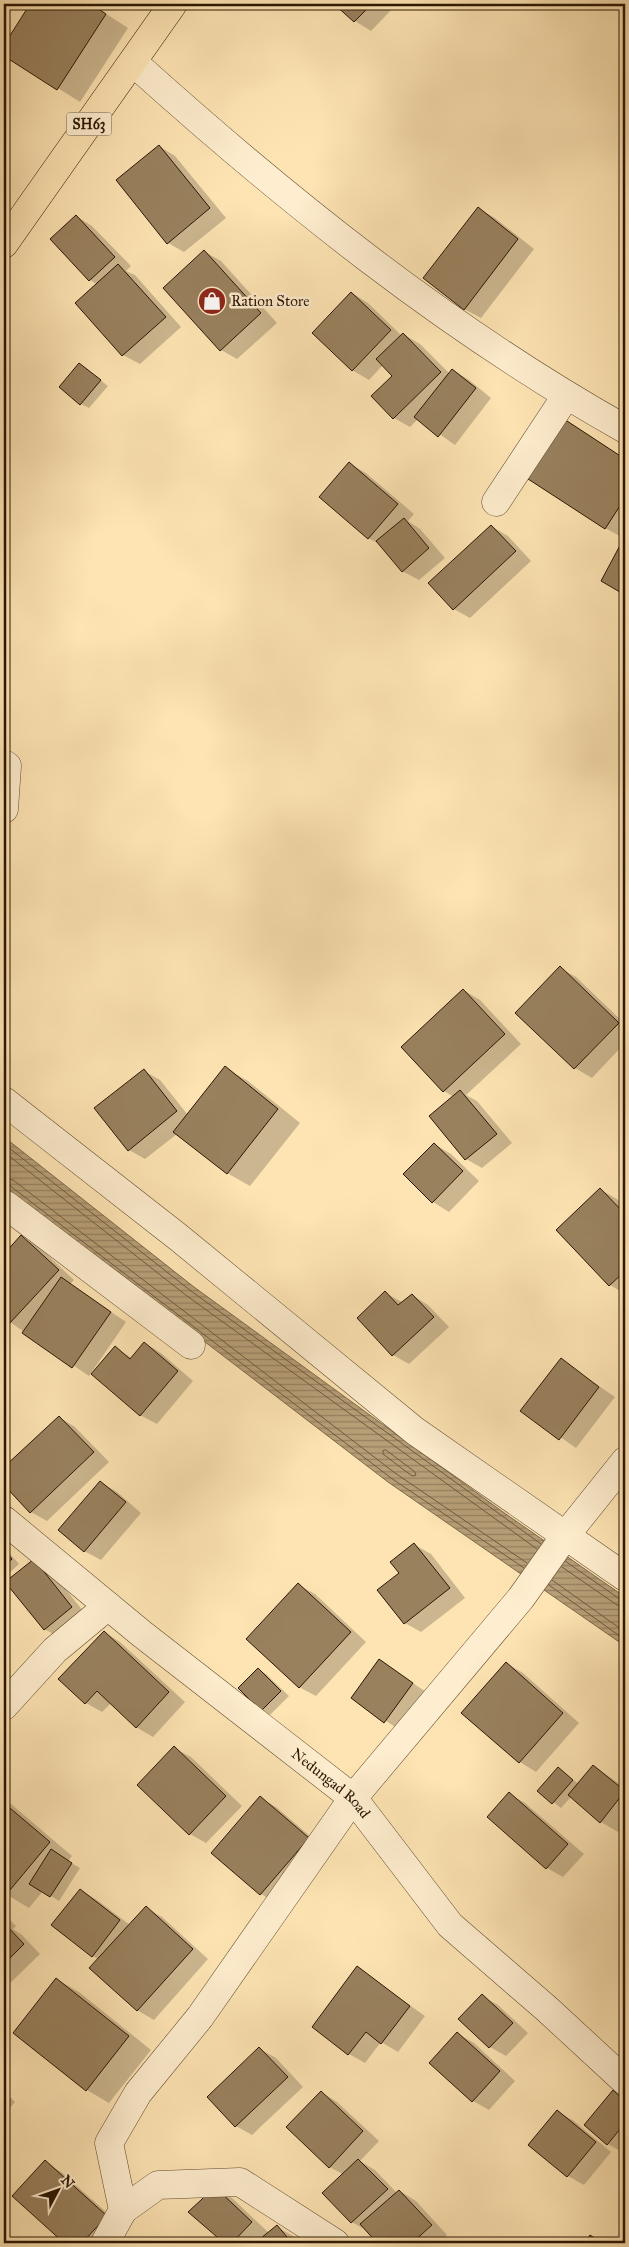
<svg xmlns="http://www.w3.org/2000/svg" width="629" height="2247" font-family="'IM FELL Great Primer',serif">
	<style>
		.water { fill: url(#water-rules); stroke: #7e6848 }
		.shadow { fill: #0003 }
		.lines { fill: none; stroke-linecap: round; stroke-linejoin: round }
		.shore { stroke: #705a3c; stroke-width: 1 }
		.building { fill: #99815e; stroke: #2b1602 }
		.minor-casing { stroke: #604a2e; stroke-width: 29 }
		.tertiary-casing { stroke: #604a2e; stroke-width: 29 }
		.primary-casing { stroke: #2b1602; stroke-width: 29 }
		.minor { stroke: #feedce; stroke-width: 28 }
		.tertiary { stroke: #feedce; stroke-width: 28 }
		.primary { stroke: #fee4b3; stroke-width: 28 }
		.labels { text-anchor: middle; dominant-baseline: central; stroke-width: 5; stroke-linejoin: round; paint-order: stroke }
		.shield { fill: #feedce; stroke: #6a563f; stroke-width: 1 }
		.shield-label { font-size: 14px; font-weight: bold; fill: #2b1602 }
		.poi-label { font-size: 15px; fill: #2b1602; stroke: #feedce; text-anchor: start }
		.street-label { font-size: 15px; fill: #2b1602; stroke: #feedce }
	</style>
	<defs>
		<pattern id="water-rules" width="6" height="5" patternUnits="userSpaceOnUse" patternTransform="scale(1.25)"><rect width="6" height="5" fill="#b69e77"/><path d="M0 2.5h6" fill="none" stroke="#94805f"/></pattern>
	</defs>
	<rect width="100%" height="100%" fill="#fee4b3"/>
	<filter id="stains"><feTurbulence type="fractalNoise" baseFrequency=".004" numOctaves="4"/><feColorMatrix values="0 0 0 0 .2 0 0 0 0 .09 0 0 0 0 .02 0 0 0 .5 -.17"/></filter>
	<radialGradient id="worn" r=".72"><stop offset=".6" stop-color="#630" stop-opacity="0"/><stop offset="1" stop-color="#630" stop-opacity=".3"/></radialGradient>
	<path class="water" d="M4,1137l190,150 309,225 122,85v49l-237,-164 -384,-294z"/>
	<path class="shadow" d="M31,4h60l37,24 -48,74 -76,-48v-7z
		M336,4h61l-26,27 -16,-10z
		M159,146l16,10 51,62 -42,34 -16,-9z
		M479,209l16,9 39,31 -53,69 -17,-9z
		M76,216l16,10 39,40 -5,5 9,4 46,52 -41,37 -17,-9 -46,-52 21,-18 -8,-5 -38,-41z
		M205,252l16,9 56,62 -40,36 -16,-9z
		M625,266v7l-3,-2z
		M352,293l16,10 34,33 1,-2 17,10 30,30 3,-4 16,10 22,18 -36,47 -37,-26 -8,8 -16,-9 -1,-42 -10,-11 -14,15 -17,-10z
		M80,364l28,22 -19,22 -8,-4z
		M564,420l61,39v135l-22,-13 22,-42 -20,-11z
		M350,464l16,9 48,41 -6,7 12,8 25,29 -26,22 -17,-9 -21,-26 -13,-7z
		M491,526l17,10 23,25 -61,57 -16,-9z
		M560,968l16,9 49,47v19l-33,35 -17,-10 -58,-55z
		M463,990l17,10 41,44 -55,51 11,6 35,42 -30,25 -16,-9 -12,-62 -10,-6z
		M225,1068l23,13 52,42 -50,63 -23,-13 -50,-39 -32,25 -16,-9 15,-79 16,9 28,35z
		M434,1144l17,10 28,27 -30,31 -16,-10 -29,-28z
		M601,1190l16,9 8,9v86l-15,-9 -52,-55z
		M21,1237l17,9 36,34 -4,4 56,38 -37,54 -85,-58v-62z
		M385,1293l17,9 10,-7 16,10 21,22 -40,37 -16,-9z
		M145,1343l16,10 32,28 -36,43 -17,-9 -25,-67 17,10z
		M561,1360l54,37 -39,51 -54,-38z
		M59,1417l16,10 34,35 -62,59 -16,-9 -27,-29v-14z
		M100,1482l17,10 24,21 -40,47 -17,-9z
		M415,1545l16,9 34,44 -44,34 -16,-9 -5,-50z
		M4,1547l15,17 -15,14z
		M34,1560l16,10 38,47 -27,21 -17,-9z
		M298,1585l17,9 51,48 -50,54 -17,-9z
		M104,1632l16,10 65,60 -32,35 -17,-10 -25,-24 -9,9 -16,-9z
		M379,1661l49,32 -27,38 -49,-33z
		M506,1663l17,10 56,50 -43,49 -16,-10 -57,-49z
		M258,1669l8,5 23,22 -19,19 -8,-5z
		M174,1748l17,9 51,49 -36,37 -16,-9z
		M594,1766l31,22v34l-7,10 -17,-10 -30,-25 -10,11 -22,-17 19,-22 21,15z
		M509,1794l16,9 59,51 -21,23 -16,-9 -58,-51z
		M4,1798l68,58 -4,5 12,7 -21,33 -16,-10 -14,17 -25,-15z
		M260,1798l16,9 48,41 -47,56 -16,-10 -48,-41z
		M80,1890l17,10 33,25 16,-17 16,9 46,42 -54,61 -17,-10 -38,-51 -7,-3z
		M4,1914l12,12 -3,3 9,6 18,19 -36,35z
		M357,1968l68,48 -27,36 -17,-10 -16,21 -16,-9z
		M56,1979l23,13 72,58 -42,53 -22,-13z
		M482,1996l16,9 30,28 -22,23 -16,-9z
		M458,2034l16,9 41,38 -26,29 -16,-9z
		M260,2049l16,9 27,29 -51,48 -16,-9z
		M4,2091l11,11 -11,13z
		M321,2092l16,10 42,39 -19,20 15,9 22,23 3,-2 16,10 31,34 -8,8h-60l-10,-11 -17,-10 -28,-29 19,-19 -14,-7z
		M613,2092l12,7 -1,54 -16,-9z
		M557,2111l17,10 37,31 -27,33 -16,-9z
		M45,2162l16,10 61,54 -15,17h-41l-52,-47z
		M215,2189l17,9 37,35 8,-6 16,9 6,7h-74l-36,-31z"/>
	<g class="lines">
		<path class="shore" d="M4,1144l187,147 350,253
			M4,1152l183,144 350,253
			M4,1178l9,2 382,293 132,90
			M4,1184l5,1 382,293 133,90
			M386,1450l29,22 1,3 -4,1 -29,-22v-3z
			M565,1561l56,39h4
			M562,1567l55,38 8,2
			M552,1580l73,52
			M549,1585l76,55"/>
	</g>
	<path class="building" d="M30,4h61l15,10 -49,76 -53,-34v-11z
		M334,4h38l-18,18z
		M159,145l51,63 -43,36 -51,-64z
		M478,207l40,32 -54,71 -41,-32z
		M76,215l39,42 -26,24 -39,-42z
		M204,250l57,63 -41,38 -57,-63z
		M118,264l48,53 -44,39 -47,-53z
		M351,292l40,38 -39,41 -40,-38z
		M403,333l38,39 -48,47 -22,-23 21,-20 -16,-17z
		M79,363l22,17 -21,25 -21,-18z
		M452,369l24,19 -38,49 -24,-20z
		M564,419l61,40v39l-20,31 -80,-52z
		M349,462l49,42 -30,35 -49,-42z
		M404,518l25,30 -27,24 -26,-31z
		M491,525l25,26 -63,59 -25,-27z
		M625,536v59l-24,-14z
		M560,966l59,57 -45,46 -59,-56z
		M463,989l42,45 -62,58 -42,-45z
		M225,1066l53,43 -51,65 -54,-42z
		M144,1069l33,42 -49,40 -34,-43z
		M460,1090l37,44 -32,26 -36,-44z
		M434,1143l29,28 -31,32 -29,-29z
		M600,1188l25,26v57l-16,15 -53,-56z
		M21,1235l38,35 -50,54 -5,-4v-66z
		M61,1277l50,35 -39,56 -50,-35z
		M385,1291l13,14 14,-11 22,23 -42,39 -35,-38z
		M144,1342l34,29 -38,45 -49,-42 24,-28 15,13z
		M561,1358l38,29 -40,53 -39,-29z
		M59,1416l35,36 -64,61 -26,-28v-18z
		M100,1481l26,21 -42,50 -26,-22z
		M414,1543l36,45 -46,36 -27,-34 22,-17 -9,-11z
		M4,1550l8,9 -8,7z
		M34,1559l38,48 -28,23 -39,-48z
		M298,1583l53,49 -52,56 -53,-49z
		M104,1631l65,61 -33,36 -39,-37 -12,13 -27,-25z
		M379,1659l34,24 -29,40 -33,-25z
		M506,1662l57,51 -44,50 -58,-50z
		M258,1668l23,23 -20,20 -23,-23z
		M174,1746l52,50 -37,39 -52,-50z
		M593,1765l32,26 -25,32 -32,-28z
		M558,1767l15,13 -21,24 -15,-13z
		M509,1792l59,52 -22,25 -59,-52z
		M260,1796l49,42 -49,57 -49,-42z
		M4,1803l46,39 -45,54 -1,-2z
		M51,1849l21,14 -22,34 -21,-13z
		M80,1889l40,31 -28,37 -41,-32z
		M146,1906l47,43 -56,62 -48,-43z
		M5,1924l19,20 -20,20v-39z
		M357,1966l53,40 -29,38 -15,-12 -18,23 -36,-28z
		M56,1978l73,58 -43,55 -73,-58z
		M482,1994l31,29 -24,25 -31,-29z
		M457,2032l43,39 -28,31 -43,-39z
		M259,2047l29,30 -53,50 -28,-30z
		M613,2090l12,11v22l-18,22 -23,-20z
		M321,2091l42,40 -34,37 -43,-41z
		M557,2110l39,32 -29,35 -39,-32z
		M358,2159l30,30 -37,34 -29,-30z
		M45,2160l62,56 -25,27h-18l-52,-47z
		M215,2187l37,35 -20,21h-8l-36,-31z
		M399,2190l33,35 -20,18h-35l-17,-19z
		M277,2225l15,18h-37z
		M590,2235l12,8h-17z"/>
	<g class="lines">
		<defs>
			<path id="minor" d="M133,62c152,137 314,267 492,367
				M496,502l70,-106
				M4,764l3,2 -3,43
				M4,1101l174,136 237,194 210,146
				M4,1208l2,-3 185,140
				M4,1706l51,-56 53,-44
				M123,2210l35,-25 82,-3 95,61"/>
			<g id="tertiary">
				<path id="s1" d="M4,1520l138,114 211,164 97,127 97,84 78,72"/>
				<path d="M105,2243l18,-33 -14,-67 29,-50 62,-76 153,-219 168,-200 44,-62 60,-75"/>
			</g>
			<path id="primary" d="M4,244l169,-240"/>
		</defs>
		<use href="#minor" class="minor-casing"/>
		<use href="#tertiary" class="tertiary-casing"/>
		<use href="#primary" class="primary-casing"/>
		<use href="#minor" class="minor"/>
		<use href="#tertiary" class="tertiary"/>
		<use href="#primary" class="primary"/>
	</g>
	<defs>
		<symbol id="shop-disc" viewBox="-11 -11 22 22"><circle r="9.5" fill="#8f2418" stroke="#feedce"/><path d="M-5-2.5h2.3a2.7 3.5 0 0 1 5.4 0H5L5.5 6h-11ZM-1.5-2.5h3a1.5 2.3 0 0 0-3 0Z" fill="#fff"/></symbol>
	</defs>
	<g fill-rule="evenodd">
		<use href="#shop-disc" x="196" y="285" width="32" height="32"/>
	</g>
	<g class="labels">
		<rect class="shield" x="66.5" y="112.5" width="45" height="23" rx="4"/>
		<g class="shield-label">
			<text x="89" y="124">SH63</text>
		</g>
		<g class="poi-label">
			<text x="231" y="301">Ration Store</text>
		</g>
		<g class="street-label">
			<text stroke="none"><textPath href="#s1" startOffset="420">Nedungad Road</textPath></text>
		</g>
	</g>
	<rect width="629" height="2247" fill="none" stroke="#fee4b3" stroke-width="20"/>
	<rect x="5" y="5" width="619" height="2237" fill="none" stroke="#2b1602" stroke-width="2.5"/>
	<rect x="10" y="10" width="609" height="2227" fill="none" stroke="#2b1602"/>
	<g transform="translate(58 2190) rotate(49)" stroke="#feedce" stroke-width="4" paint-order="stroke">
	<path d="M0-4L9 19L0 12L-9 19Z" fill="#2b1602"/>
	<text y="-8" font-size="14" font-weight="bold" text-anchor="middle" fill="#2b1602">N</text>
	</g>
	<rect width="100%" height="100%" filter="url(#stains)"/>
	<rect width="100%" height="100%" fill="url(#worn)"/>
</svg>
